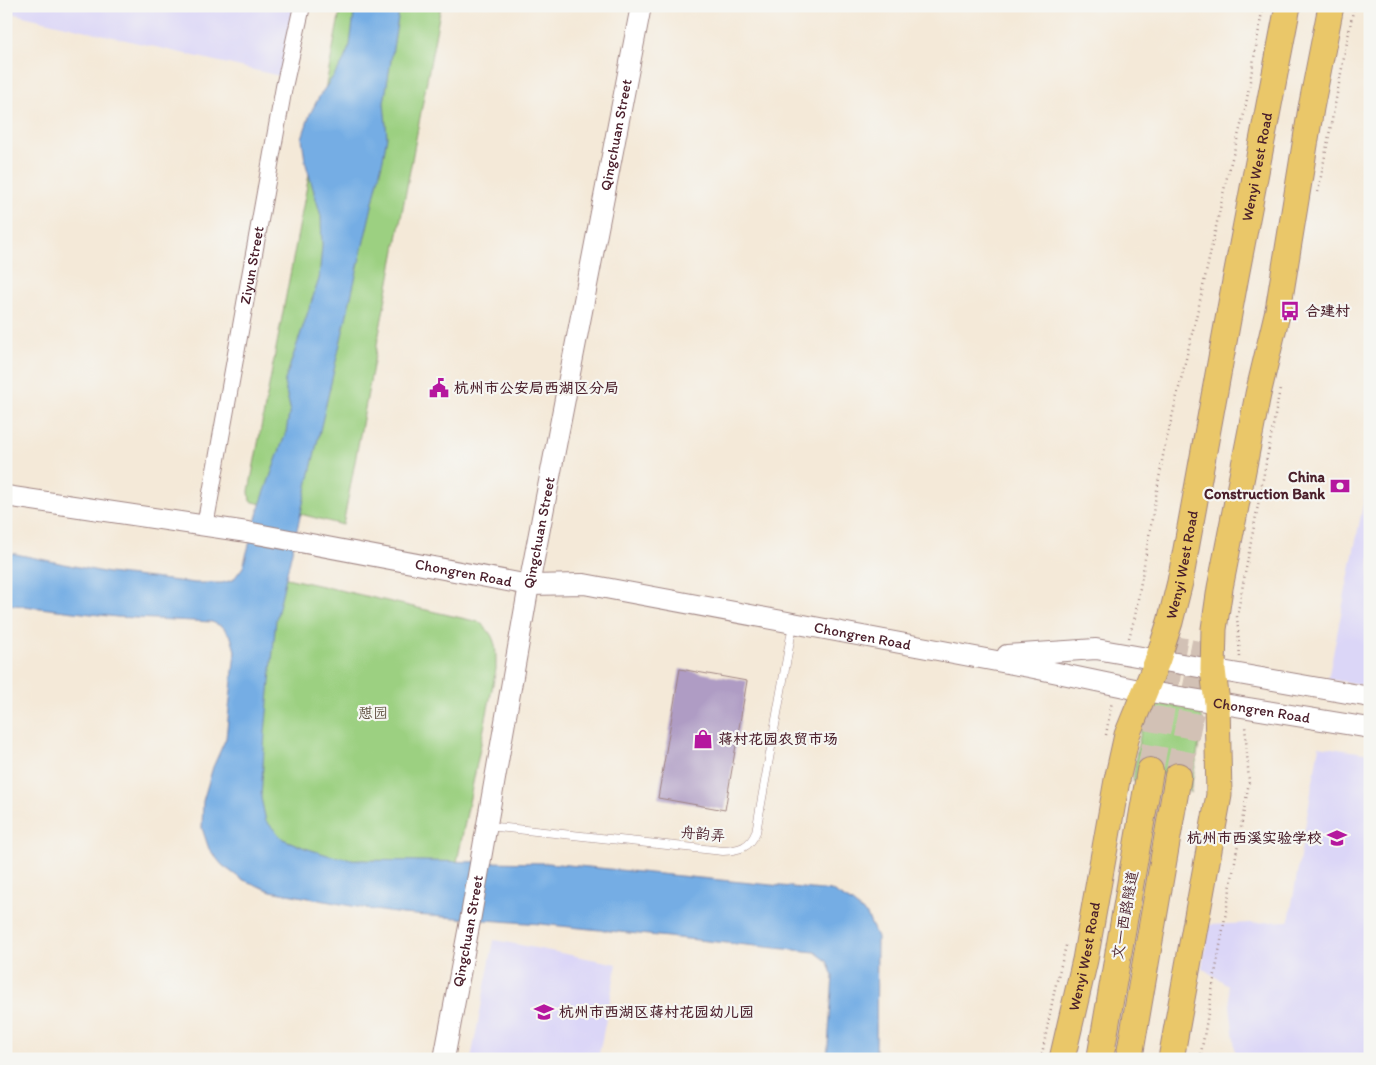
<svg xmlns="http://www.w3.org/2000/svg" width="1376" height="1065" font-family="Itim,'LXGW WenKai TC',sans-serif">
	<style>
		.built { fill: #dbd6f7 }
		.green { fill: #9cd081; stroke: #737856 }
		.water { fill: #74ade4; stroke: #5f6688 }
		.building { fill: #af9cc4 }
		.lines { fill: none; stroke-linecap: round; stroke-linejoin: round }
		.trunk-tunnel { stroke: #d2c1b5; stroke-width: 26; stroke-dasharray: 26 13; stroke-linecap: butt }
		.service-casing { stroke: #9f8482; stroke-width: 9 }
		.minor-casing { stroke: #9f8482; stroke-width: 18 }
		.tertiary-casing { stroke: #9f8482; stroke-width: 22 }
		.primary-casing { stroke: #9f8482; stroke-width: 27 }
		.trunk-casing { stroke: #9f8482; stroke-width: 28 }
		.path { stroke: #9f8482; stroke-width: 2.5; stroke-dasharray: 1 4; stroke-linecap: butt }
		.service { stroke: #fff; stroke-width: 8 }
		.minor { stroke: #fff; stroke-width: 16 }
		.tertiary { stroke: #fff; stroke-width: 20 }
		.primary { stroke: #eac769; stroke-width: 25 }
		.trunk { stroke: #eac769; stroke-width: 26 }
		.labels { text-anchor: middle; dominant-baseline: central; stroke-width: 4.5; stroke-linejoin: round; paint-order: stroke }
		.street-label { font-size: 15px; fill: #4a1f2b; stroke: #f6f6f2 }
		.poi-label { font-size: 15px; font-weight: bold; fill: #4a1f2b; stroke: #f6f6f2; text-anchor: start }
		.park-label { font-size: 15px; fill: #635445; stroke: #f6f6f2 }
	</style>
	<rect width="100%" height="100%" fill="#f6f6f2"/>
	<filter id="ink" filterUnits="userSpaceOnUse"><feTurbulence type="fractalNoise" baseFrequency=".02" numOctaves="2"/><feDisplacementMap in="SourceGraphic" scale="10" xChannelSelector="R" yChannelSelector="G"/><feConvolveMatrix kernelMatrix="1 2 1 2 8 2 1 2 1" color-interpolation-filters="sRGB"/></filter>
	<filter id="wash" filterUnits="userSpaceOnUse"><feTurbulence type="fractalNoise" baseFrequency=".0096" numOctaves="4" result="noise"/><feDisplacementMap in="SourceGraphic" scale="20" xChannelSelector="R" yChannelSelector="G"/><feGaussianBlur stdDeviation="1.12" result="paint"/><feColorMatrix in="noise" values="0 0 0 0 0 0 0 0 0 0 0 0 0 0 0 0 0 1.4 0 .05"/><feComposite in="paint" operator="in"/></filter>
	<g filter="url(#wash)">
		<rect width="100%" height="100%" fill="#f4e9d8"/>
		<path class="built" d="M6,6h288l-14,70 -274,-64z
			M1370,470v216l-42,-7z
			M1319,746l51,8v305h-134l-8,-74 -26,-17 7,-43 80,-4z
			M494,940l123,24 -19,95h-127z"/>
		<path class="green" d="M341,6h100l-98,519 -93,-24 -1,-10z
			M278,576l201,46c18,14 17,25 17,47l-41,203 -112,-5 -65,-23 -24,-37z
			M1155,703l43,7 4,7 1,6 -13,70c-18,-22 -33,-24 -57,-11 2,-20 7,-66 22,-79z"/>
		<path class="water" d="M355,6h45l-16,97 3,33 -4,23 -107,461 -11,113 -4,65 5,23 17,18 22,9 26,8 28,4 189,3 284,28 19,11 16,13 10,22 -1,122h-49l6,-83 -6,-15 -12,-9 -274,-28 -139,-10 -34,-5 -97,-18 -30,-12 -19,-14 -13,-16 -7,-21 1,-27 10,-34 13,-29 9,-87 -4,-14 -8,-10 -11,-5 -95,-5 -111,-13v-52l102,21 87,10h27l11,-3 10,-13 16,-59 27,-76 4,-24 -6,-25 35,-104 3,-33 -1,-30 -16,-55 -3,-23 8,-24 10,-19 22,-31 8,-19z"/>
		<g id="blocks">
			<path class="building" d="M680,669l67,12 -22,129 -67,-12z"/>
		</g>
	</g>
	<g filter="url(#ink)">
		<use href="#blocks" fill-opacity="0" stroke="#9f8482" stroke-width="1"/>
		<g class="lines">
			<path class="trunk-tunnel" d="M1150,771l25,-135
				M1178,776l27,-134"/>
			<defs>
				<path id="service" d="M487,826l236,25c16,-1 27,-3 33,-19l37,-208"/>
				<g id="minor">
					<path id="s1" d="M205,526l79,-439 18,-81"/>
				</g>
				<g id="tertiary">
					<path id="s2" d="M6,496l241,36 282,53 55,-1 445,83 115,24 226,37"/>
					<path d="M1007,655l89,-6 274,48"/>
					<path id="s3" d="M444,1059l26,-138 59,-336 112,-579"/>
				</g>
				<g id="primary">
					<path id="s4" d="M1062,1059l23,-99 32,-180 10,-45 31,-76 12,-37 10,-40 56,-306 52,-270"/>
					<path d="M1171,1059l48,-264 -2,-92 -4,-33 1,-41 6,-41 38,-194 20,-84 33,-202 20,-102"/>
				</g>
				<path id="trunk" d="M1100,1059l50,-288
					M1129,1059l49,-283"/>
			</defs>
			<use href="#service" class="service-casing"/>
			<use href="#minor" class="minor-casing"/>
			<use href="#tertiary" class="tertiary-casing"/>
			<use href="#primary" class="primary-casing"/>
			<use href="#trunk" class="trunk-casing"/>
			<path class="path" d="M1318,192l36,-186
				M1129,638l6,-22 29,-166 35,-145 27,-124 19,-71 18,-104
				M1240,657l-3,-41 43,-227
				M1106,735l6,-34
				M1041,1059l14,-71 12,-46
				M1200,1059l49,-277 -4,-57"/>
			<use href="#service" class="service"/>
			<use href="#minor" class="minor"/>
			<use href="#tertiary" class="tertiary"/>
			<use href="#primary" class="primary"/>
			<use href="#trunk" class="trunk"/>
		</g>
	</g>
	<defs>
		<symbol id="bus-bare" viewBox="-9 -9 18 18"><path d="M-5-6H5V4H4V6H2V4H-2V6H-4V4H-5ZM-3.5-4V0h7V-4ZM-3.5 1.2v1.5H-2V1.2ZM2 1.2v1.5H3.5V1.2Z" fill="#b5179e" stroke="#f6f6f2" stroke-width="2.5" paint-order="stroke"/></symbol>
		<symbol id="civic-bare" viewBox="-9 -9 18 18"><path d="M-.6-6.5H3V-4.5H.6V-3L4-1V1h2V6H-6V1h2V-1L-.6-3ZM-1.2 2.5V6h2.4V2.5Z" fill="#b5179e" stroke="#f6f6f2" stroke-width="2.5" paint-order="stroke"/></symbol>
		<symbol id="bank-bare" viewBox="-9 -9 18 18"><path d="M-6-4H6V4H-6ZM0-2.3a2.3 2.3 0 1 0 0 4.6a2.3 2.3 0 1 0 0-4.6Z" fill="#b5179e" stroke="#f6f6f2" stroke-width="2.5" paint-order="stroke"/></symbol>
		<symbol id="shop-bare" viewBox="-9 -9 18 18"><path d="M-5-2.5h2.3a2.7 3.5 0 0 1 5.4 0H5L5.5 6h-11ZM-1.5-2.5h3a1.5 2.3 0 0 0-3 0Z" fill="#b5179e" stroke="#f6f6f2" stroke-width="2.5" paint-order="stroke"/></symbol>
		<symbol id="school-bare" viewBox="-9 -9 18 18"><path d="M0-5L7-2L0 1L-7-2ZM-4 1L0 2.5L4 1V4Q0 6-4 4Z" fill="#b5179e" stroke="#f6f6f2" stroke-width="2.5" paint-order="stroke"/></symbol>
	</defs>
	<g fill-rule="evenodd">
		<use href="#bus-bare" x="1276" y="297" width="28" height="28"/>
		<use href="#civic-bare" x="425" y="374" width="28" height="28"/>
		<use href="#bank-bare" x="1326" y="472" width="28" height="28"/>
		<use href="#shop-bare" x="689" y="725" width="28" height="28"/>
		<use href="#school-bare" x="1323" y="824" width="28" height="28"/>
		<use href="#school-bare" x="530" y="998" width="28" height="28"/>
	</g>
	<g class="labels">
		<g class="street-label">
			<text stroke="none"><textPath href="#s3" startOffset="940">Qingchuan Street</textPath></text>
			<text stroke="none"><textPath href="#s4" startOffset="915">Wenyi West Road</textPath></text>
			<text stroke="none"><textPath href="#s1" startOffset="265">Ziyun Street</textPath></text>
			<text stroke="none"><textPath href="#s3" startOffset="535">Qingchuan Street</textPath></text>
			<text stroke="none"><textPath href="#s4" startOffset="510">Wenyi West Road</textPath></text>
			<text stroke="none"><textPath href="#s2" startOffset="464">Chongren Road</textPath></text>
			<text stroke="none"><textPath href="#s2" startOffset="869">Chongren Road</textPath></text>
			<text stroke="none"><textPath href="#s2" startOffset="1275">Chongren Road</textPath></text>
			<text transform="translate(703 834) rotate(5)">舟韵弄</text>
			<text transform="translate(1125 915) rotate(-80)">文一西路隧道</text>
			<text stroke="none"><textPath href="#s3" startOffset="130">Qingchuan Street</textPath></text>
			<text stroke="none"><textPath href="#s4" startOffset="105">Wenyi West Road</textPath></text>
		</g>
		<g class="poi-label">
			<text x="1305" y="311">合建村</text>
			<text x="454" y="388">杭州市公安局西湖区分局</text>
			<text x="1325" y="477" text-anchor="end">China<tspan x="1325" dy="17">Construction Bank</tspan></text>
			<text x="718" y="739">蒋村花园农贸市场</text>
			<text x="1322" y="838" text-anchor="end">杭州市西溪实验学校</text>
			<text x="559" y="1012">杭州市西湖区蒋村花园幼儿园</text>
		</g>
		<g class="park-label">
			<text x="373" y="713">憇园</text>
		</g>
	</g>
	<rect width="1376" height="1065" fill="none" stroke="#f6f6f2" stroke-width="25"/>
</svg>
